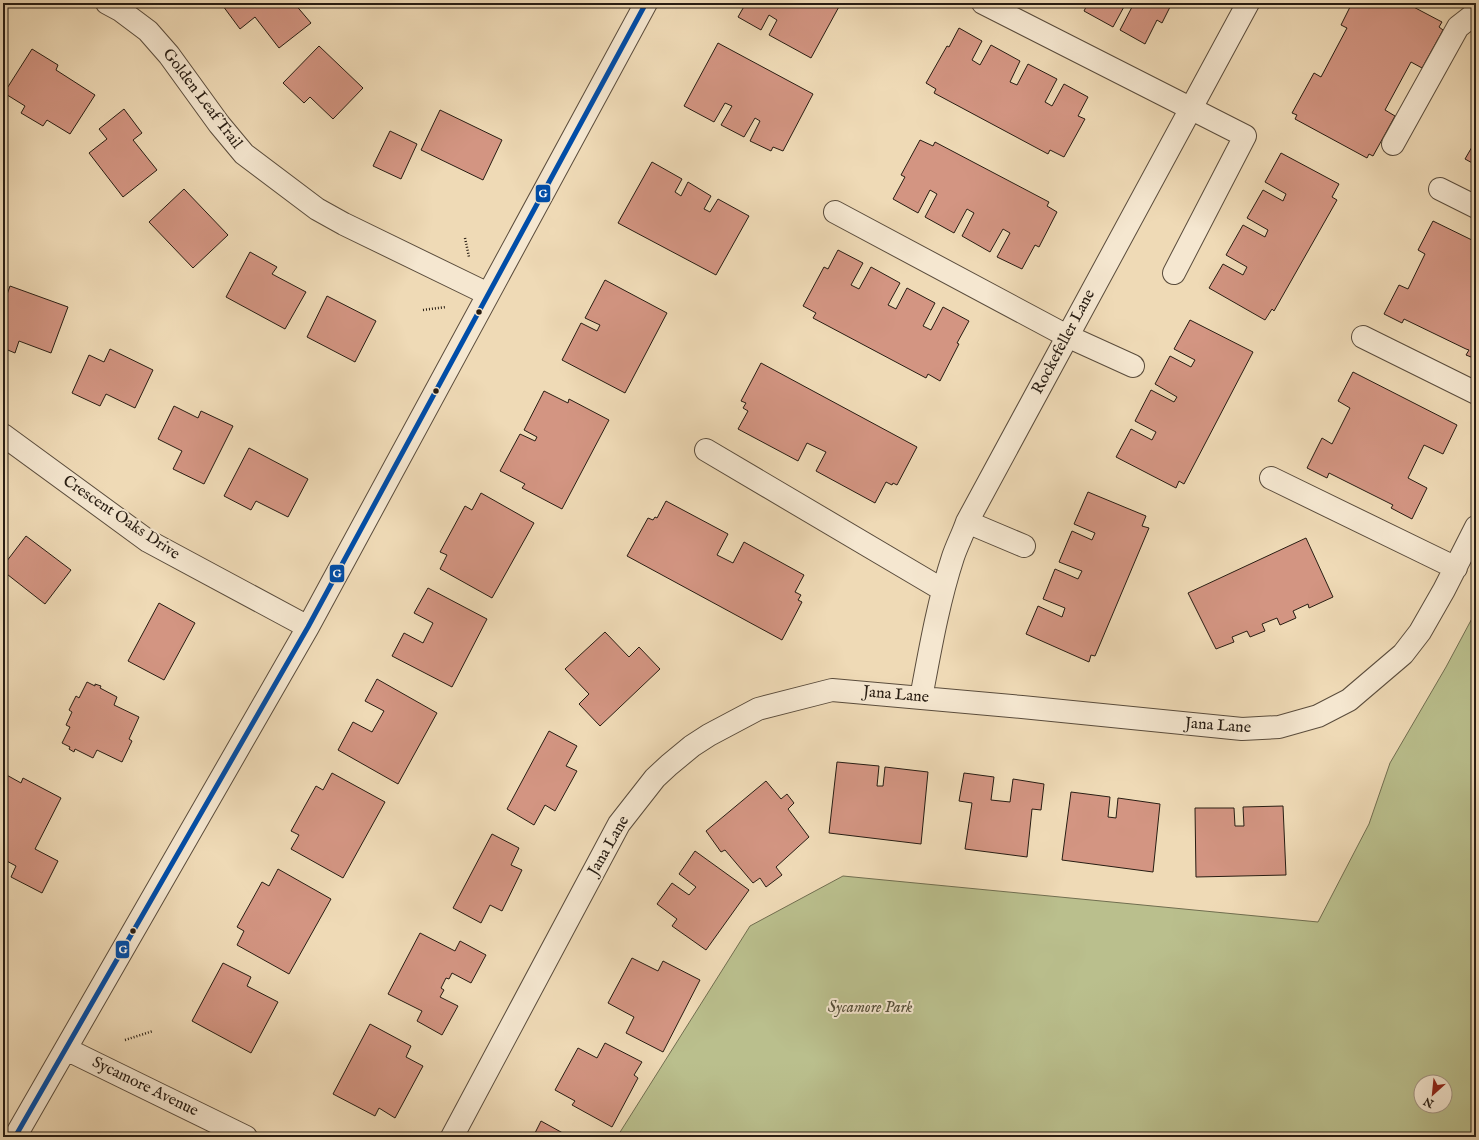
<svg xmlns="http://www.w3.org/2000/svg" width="1479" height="1140" font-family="'IM FELL English',serif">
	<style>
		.green { fill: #babf8d; stroke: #716e50; fill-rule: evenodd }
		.building { fill: #d39582; stroke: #281d13 }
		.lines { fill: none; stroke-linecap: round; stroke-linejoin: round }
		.minor-casing { stroke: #5a4c3c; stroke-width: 24 }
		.path { stroke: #281d13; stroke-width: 2.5; stroke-dasharray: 1 2; stroke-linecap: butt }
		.minor { stroke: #f5e7d0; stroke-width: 22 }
		.bus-1-casing { stroke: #f5e7d0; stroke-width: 8 }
		.bus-1 { stroke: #004da8; stroke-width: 5 }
		.bus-dot { fill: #281d13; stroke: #f5e7d0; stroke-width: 1.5 }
		.labels { text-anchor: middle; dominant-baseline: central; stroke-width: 4; stroke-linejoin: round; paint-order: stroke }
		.street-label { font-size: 16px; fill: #281d13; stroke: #f5e7d0 }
		.park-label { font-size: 16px; font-style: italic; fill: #544e38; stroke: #f5e7d0 }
		.line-badge { stroke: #f5e7d0; stroke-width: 1.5 }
		.badge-label { font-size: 11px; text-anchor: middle; font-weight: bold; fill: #fff }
	</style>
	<rect width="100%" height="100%" fill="#efdab6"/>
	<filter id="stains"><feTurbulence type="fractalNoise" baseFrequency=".005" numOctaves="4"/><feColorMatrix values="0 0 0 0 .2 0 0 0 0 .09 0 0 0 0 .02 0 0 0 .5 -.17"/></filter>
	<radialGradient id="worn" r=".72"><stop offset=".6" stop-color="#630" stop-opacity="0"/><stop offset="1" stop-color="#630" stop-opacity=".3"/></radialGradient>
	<path class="green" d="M1476,611v526h-859l133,-211 93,-50 475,46 51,-98 21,-61 56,-96zM1421,1082h24v24h-24z"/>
	<path class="building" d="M227,3h67l17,20 -32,25 -24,-31 -15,12 -17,-23z
		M746,3l41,1 54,-1 -30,55 -42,-23 8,-15 -8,-5 -8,15 -23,-13z
		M1088,3h38l-13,24 -29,-16z
		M1126,3h46l-10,20 -5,-3 -12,24 -25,-14 12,-23z
		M1352,3h54l36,19 -3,5 4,3 -21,38 -11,-6 -26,48 10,6 -22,40 -4,-2 -2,4 -72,-39 2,-4 -5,-2 22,-40 7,4 26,-49 -6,-3z
		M959,28l23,13 -10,19 8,5 11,-20 29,16 -10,21 7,3 11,-21 29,15 -12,23 7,4 12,-22 24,13 -10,19 7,3 -21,38 -14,-7 -2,4 -114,-61 2,-4 -10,-6 21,-37 2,1z
		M718,43l95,51 -30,57 -10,-4 -2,4 -21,-10 10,-20 -5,-3 -11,19 -23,-12 11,-19 -7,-3 -11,19 -30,-16z
		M319,46l44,42 -30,31 -23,-22 -6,6 -21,-20z
		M32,49l26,16 -2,5 39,25 -25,39 -23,-14 -4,6 -22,-13 4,-7 -21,-13z
		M124,109l18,24 -9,7 24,30 -34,27 -34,-44 18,-14 -8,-10z
		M440,110l62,30 -19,40 -62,-30z
		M390,131l27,13 -16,35 -28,-13z
		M920,140l13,6 2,-4 114,60 -2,4 10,6 -18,35 -4,-2 -13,24 -25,-12 13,-24 -7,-4 -13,23 -28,-16 12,-23 -7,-4 -13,24 -29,-16 12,-23 -7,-4 -12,23 -25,-14 12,-22 -4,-2z
		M1476,140v25l-11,-6z
		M1281,153l58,31 -7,13 5,3 -63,111 -2,-2 -7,11 -56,-32 14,-24 20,11 4,-8 -21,-12 17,-30 22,12 3,-7 -21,-12 16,-28 20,11 3,-7 -21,-12z
		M652,162l30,17 -7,13 6,4 7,-14 23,14 -7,13 6,3 8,-13 31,17 -33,59 -98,-52z
		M184,189l44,46 -35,33 -44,-46z
		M1433,221l43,21v117l-10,-4 3,-5 -3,-1 -62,-30 -2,4 -18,-9 15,-29 9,4 17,-35 -7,-4z
		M838,250l25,13 -12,22 8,4 12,-22 29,16 -12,22 8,4 11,-21 28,15 -12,23 8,4 12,-23 26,14 -12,22 2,1 -19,37 -12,-7 -2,4 -113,-60 3,-5 -13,-7 21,-39 4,2z
		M250,252l27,15 -5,7 34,18 -21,37 -59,-32z
		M605,280l62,33 -42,80 -63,-33 19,-37 16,8 3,-6 -15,-7z
		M10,286l58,21 -17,46 -32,-12 -4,12 -12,-5v-42z
		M327,296l49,25 -21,41 -48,-25z
		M1190,320l63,32 -69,132 -5,-3 -3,7 -60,-31 15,-28 21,11 4,-8 -21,-11 16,-31 23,12 3,-5 -22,-13 15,-28 21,11 4,-7 -21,-11z
		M110,349l43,21 -18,38 -29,-14 -6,12 -28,-13 17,-38 15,7z
		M761,363l156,84 -20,38 -4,-2 -1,2 -6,-3 -11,21 -59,-32 10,-19 -19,-9 -9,18 -60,-32 10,-18 -5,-3 3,-5 -5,-2z
		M1353,372l104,53 -14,29 -19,-9 -16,33 19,10 -15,31 -21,-11 2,-3 -64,-32 -2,5 -20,-10 15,-30 10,6 18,-36 -12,-7z
		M544,391l24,12 1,-4 40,21 -47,89 -40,-21 3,-4 -25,-13 20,-37 15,7 2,-4 -13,-7z
		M174,406l24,12 3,-7 32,15 -29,58 -31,-15 9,-18 -24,-12z
		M249,448l59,31 -20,38 -32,-16 -5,9 -27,-14z
		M1088,492l58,24 -4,10 7,2 -54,128 -4,-1 -2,7 -63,-28 12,-28 24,11 3,-9 -22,-9 12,-30 23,10 4,-8 -23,-9 13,-31 20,9 3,-7 -21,-9z
		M481,493l53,30 -42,75 -52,-29 7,-14 -7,-3 25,-46 7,4z
		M666,501l62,33 -11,21 16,8 11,-21 60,33 -9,17 6,3 -3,5 4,2 -20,38 -155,-84 21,-38 5,2 2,-3 2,1z
		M26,536l45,34 -26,34 -42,-33v-5z
		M1306,538l27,59 -24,11 -1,-4 -15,7 3,7 -16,7 -3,-7 -15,6 3,7 -15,6 -3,-6 -15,6 2,5 -18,7 -28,-56z
		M428,588l59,31 -35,68 -60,-31 12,-23 19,10 10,-20 -19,-10z
		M159,603l36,20 -31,57 -36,-19z
		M605,632l24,25 10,-10 21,22 -60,57 -21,-22 10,-10 -24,-25z
		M377,679l60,34 -39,71 -60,-34 15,-28 19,10 12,-21 -19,-10z
		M87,682l8,4v-2l6,2 -1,2 17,9 -3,8 25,12 -10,22 3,2 -10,21 -25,-12 -4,8 -18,-9 -1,3 -5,-3 1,-2 -8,-4 8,-16 -4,-2 6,-13 -3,-2 7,-14 3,2z
		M549,731l28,15 -11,20 11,5 -22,40 -10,-6 -11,20 -27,-16z
		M837,762l42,4 -2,20h6l2,-19 43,5 -7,72 -92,-11z
		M3,773l18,10 2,-5 38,20 -26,51 23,12 -16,32 -31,-16 5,-11 -13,-7v-42l2,-3 -2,-1z
		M332,773l53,29 -42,76 -52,-29 8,-14 -8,-4 25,-45 7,4z
		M964,773l30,4 -3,23 19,2 3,-23 31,5 -3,26 -9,-1 -5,48 -62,-8 7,-46 -13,-2z
		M766,781l15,18 6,-5 7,9 -6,6 21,28 -33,30 6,8 -16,12 -6,-9 -7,5 -28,-33 -4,2 -15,-21z
		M1071,792l39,5 -2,20 8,1 2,-20 42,6 -7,68 -91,-12z
		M1283,806l3,69 -90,2 -1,-69h39l1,18h9l-1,-19z
		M492,834l27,14 -8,17 11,5 -20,41 -12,-6 -9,18 -28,-15z
		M695,851l54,39 -43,60 -34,-24 5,-7 -20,-15 15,-21 17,12 7,-8 -17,-13z
		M278,869l53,30 -42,75 -52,-29 7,-14 -7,-4 25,-45 7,4z
		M420,933l35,18 5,-10 26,14 -15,28 -19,-10 -3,6 -3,-1 -5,10 3,2 -4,7 18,9 -16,29 -25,-14 5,-10 -34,-17z
		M632,958l26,13 5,-10 37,19 -37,72 -37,-19 8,-16 -26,-14z
		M223,963l28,14 -4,9 31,16 -27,51 -59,-32z
		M370,1024l41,22 -5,11 17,9 -28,52 -16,-10 -4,8 -42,-22z
		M605,1043l37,19 -8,13 4,3 -26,49 -40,-22 3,-4 -20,-11 23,-42 19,10z
		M541,1121l29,16h-37z"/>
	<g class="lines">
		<defs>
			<path id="minor" d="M107,3l13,7 28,21 21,24 50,69 25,30 73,55 27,15 144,70
				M983,3l262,133 -71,137
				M1393,144l65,-117 18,-14
				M1440,189l36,18
				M835,212l232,124 66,30
				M1363,337l113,56
				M3,435l145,106 160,86
				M706,450l237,140
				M1271,478l185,90
				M967,522l57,24
				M921,698c9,-48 17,-95 32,-141 4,-12 10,-23 14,-35l281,-519
				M66,1049l180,88
				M15,1137l293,-510 338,-624
				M452,1137l167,-313 36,-46 14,-13 23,-19 17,-11 49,-26 74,-19 190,17 220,22 37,-2 39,-11 31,-16 54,-46 17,-22 24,-42 32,-63"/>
		</defs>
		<use href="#minor" class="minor-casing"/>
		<path class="path" d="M465,238l4,19
			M423,310l23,-3
			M125,1040l28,-9"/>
		<use href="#minor" class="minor"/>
		<defs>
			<path id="bus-1" d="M15,1137l293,-510 338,-624"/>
		</defs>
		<use href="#bus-1" class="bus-1-casing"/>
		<use href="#bus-1" class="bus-1"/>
	</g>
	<g class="bus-dot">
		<circle cx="479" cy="312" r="3.5"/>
		<circle cx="436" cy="391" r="3.5"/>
		<circle cx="133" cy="931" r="3.5"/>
	</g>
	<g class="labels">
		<g class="street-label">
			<text transform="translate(202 99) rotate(53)">Golden Leaf Trail</text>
			<text transform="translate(1064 342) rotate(-62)">Rockefeller Lane</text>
			<text transform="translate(121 518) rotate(34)">Crescent Oaks Drive</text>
			<text transform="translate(896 695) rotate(5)">Jana Lane</text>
			<text transform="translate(1218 726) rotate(4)">Jana Lane</text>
			<text transform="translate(609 846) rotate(-60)">Jana Lane</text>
			<text transform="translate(145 1087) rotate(26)">Sycamore Avenue</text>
		</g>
		<g class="park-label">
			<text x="870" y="1008">Sycamore Park</text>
		</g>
	</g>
	<g class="line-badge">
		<rect x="535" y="184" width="16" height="19" rx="4" fill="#004da8"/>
		<rect x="329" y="564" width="16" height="19" rx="4" fill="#004da8"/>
		<rect x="115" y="940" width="15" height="19" rx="4" fill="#004da8"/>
	</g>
	<g class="badge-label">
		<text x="543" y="197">G</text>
		<text x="337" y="577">G</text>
		<text x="123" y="953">G</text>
	</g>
	<rect width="1479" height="1140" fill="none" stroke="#efdab6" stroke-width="16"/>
	<rect x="4" y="4" width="1471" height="1132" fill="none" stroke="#281d13" stroke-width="2"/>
	<rect x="8" y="8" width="1463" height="1124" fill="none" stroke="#281d13"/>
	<g transform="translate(1433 1094) rotate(207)"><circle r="19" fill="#f5e7d0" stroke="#a39684"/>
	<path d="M0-3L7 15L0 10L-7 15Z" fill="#8f2418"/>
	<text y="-6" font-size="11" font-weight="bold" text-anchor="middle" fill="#281d13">N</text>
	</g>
	<rect width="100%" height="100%" filter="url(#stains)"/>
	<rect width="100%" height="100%" fill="url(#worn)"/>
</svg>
